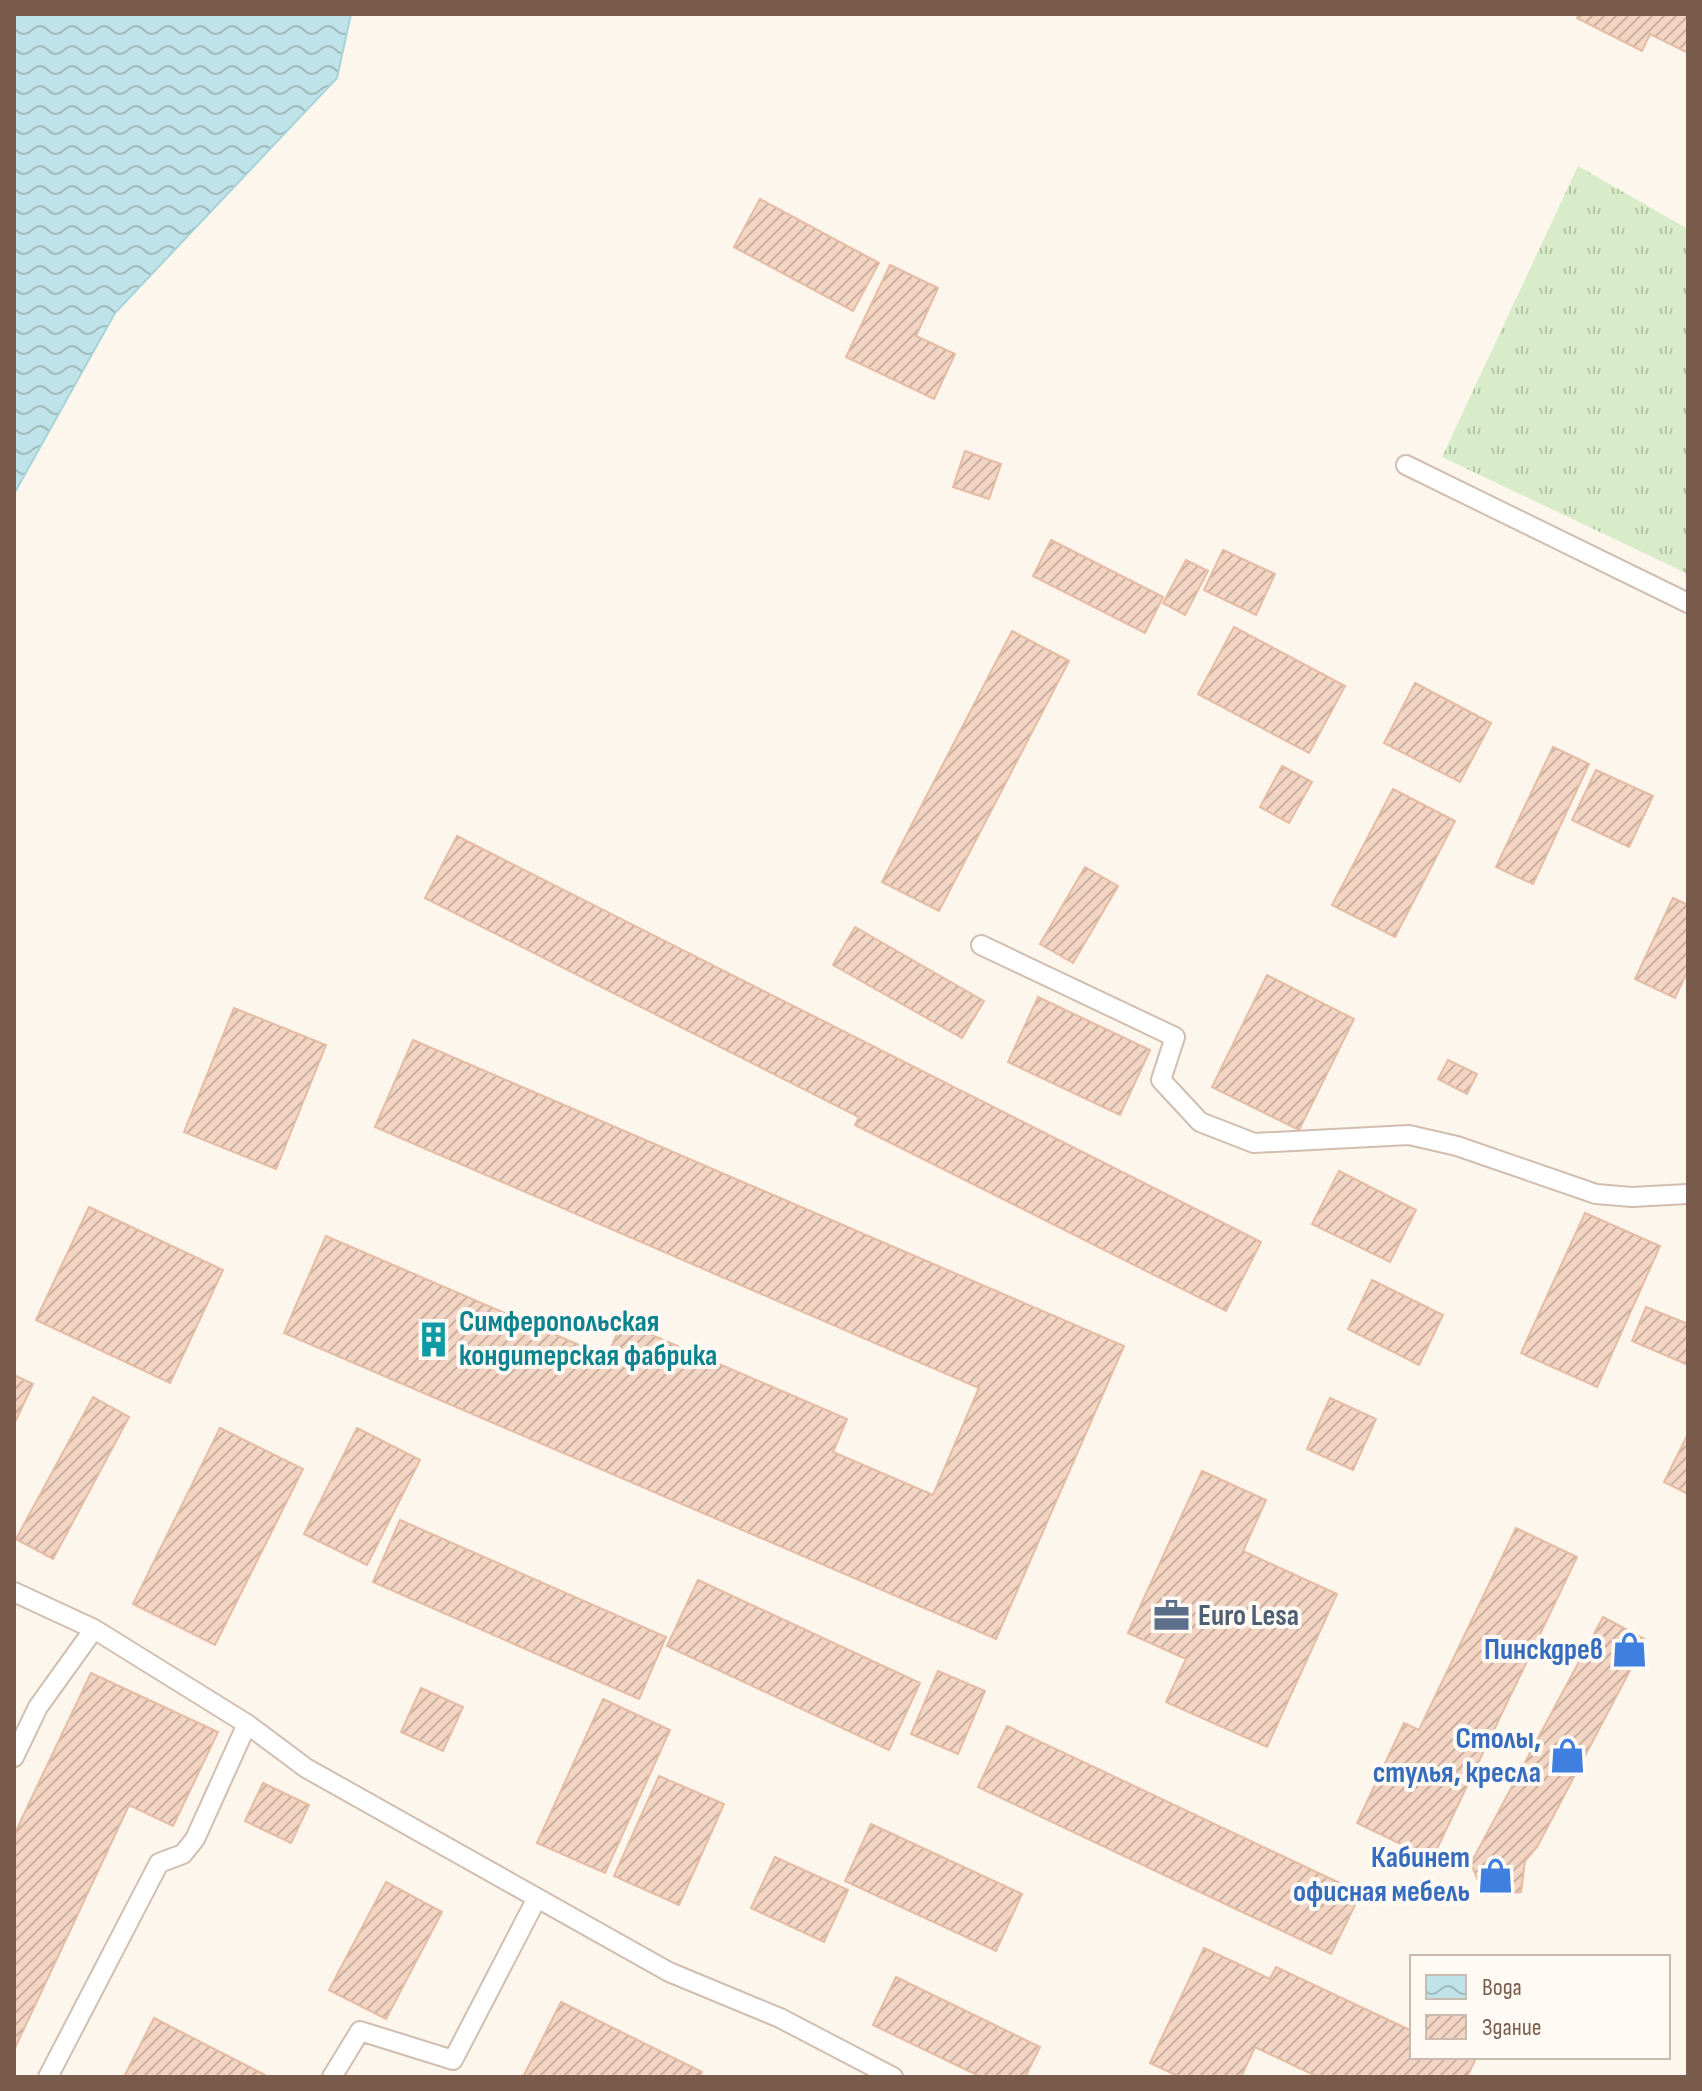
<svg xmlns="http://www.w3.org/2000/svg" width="1702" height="2091" font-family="'Sofia Sans Condensed',sans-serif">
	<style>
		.grass { fill: url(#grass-tufts) }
		.water { fill: url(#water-waves); stroke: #a5d3da; stroke-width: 2 }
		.building { fill: url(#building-hatch); stroke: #e6bba3; stroke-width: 2 }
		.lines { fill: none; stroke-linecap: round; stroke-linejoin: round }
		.service-casing { stroke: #d1beb0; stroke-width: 22 }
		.service { stroke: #fff; stroke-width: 18 }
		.labels { text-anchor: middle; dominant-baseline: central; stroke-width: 8; stroke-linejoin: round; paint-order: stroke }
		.culture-label { font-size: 30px; font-weight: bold; fill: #0d838f; stroke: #fffaf3; text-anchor: start }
		.service-label { font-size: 30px; font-weight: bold; fill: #4e5e75; stroke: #fffaf3; text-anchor: start }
		.shop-label { font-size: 30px; font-weight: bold; fill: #366cbe; stroke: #fffaf3; text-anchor: end }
	</style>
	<defs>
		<pattern id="grass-tufts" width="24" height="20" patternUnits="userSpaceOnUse" patternTransform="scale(2)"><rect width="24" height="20" fill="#d8ecc9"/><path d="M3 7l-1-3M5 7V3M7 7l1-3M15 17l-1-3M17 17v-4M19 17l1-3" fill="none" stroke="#b4c2a5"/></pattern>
		<pattern id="water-waves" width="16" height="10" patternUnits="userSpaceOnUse" patternTransform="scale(2)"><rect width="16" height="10" fill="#bfe3e8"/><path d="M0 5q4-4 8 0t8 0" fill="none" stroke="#a0bbbe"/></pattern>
		<pattern id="building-hatch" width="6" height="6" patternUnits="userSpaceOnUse" patternTransform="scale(2)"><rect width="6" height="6" fill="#f3d5c3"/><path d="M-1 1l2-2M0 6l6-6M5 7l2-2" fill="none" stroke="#cab0a1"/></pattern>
	</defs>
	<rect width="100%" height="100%" fill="#fdf6ec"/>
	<path class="grass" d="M1578,166l110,63v345l-246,-117z"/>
	<path class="water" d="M14,14h337l-14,64 -222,235 -101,181z"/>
	<path class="building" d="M1579,14h109v39l-38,-19 -8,17 -65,-33z
		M760,199l119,64 -26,48 -119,-64z
		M890,265l48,23 -22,48 39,18 -21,45 -88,-42z
		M965,451l36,13 -12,35 -36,-12z
		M1051,540l112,57 -18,36 -112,-57z
		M1223,550l52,24 -19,41 -52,-25z
		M1186,560l22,11 -23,44 -22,-12z
		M1234,627l111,59 -36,67 -111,-59z
		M1012,631l57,30 -130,250 -57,-29z
		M1415,683l76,40 -31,59 -76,-39z
		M1553,747l36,17 -56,120 -37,-17z
		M1282,766l30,16 -23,41 -29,-16z
		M1596,770l57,26 -24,51 -57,-27z
		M1393,789l62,32 -60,116 -63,-32z
		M457,836l804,406 -35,69 -371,-186 4,-8 -434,-219z
		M1085,867l33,19 -45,77 -33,-19z
		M1673,898l15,7v65l-13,28 -40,-19z
		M855,927l129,74 -22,37 -129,-73z
		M1267,975l87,44 -55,111 -87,-43z
		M1038,997l112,53 -30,65 -112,-53z
		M234,1008l92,37 -50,124 -92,-37z
		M413,1040l711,306 -128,293 -712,-306 42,-97 281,121 15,-35 225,97 -14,33 100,43 46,-107 -604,-261z
		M1448,1060l29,14 -10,20 -29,-15z
		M1339,1171l77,39 -26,52 -78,-38z
		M89,1207l134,63 -53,113 -134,-63z
		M1585,1213l75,33 -63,141 -76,-34z
		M1372,1280l71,35 -24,50 -71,-36z
		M1646,1307l42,17v41l-56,-24z
		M14,1375l19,9 -19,40z
		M93,1397l36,20 -76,142 -37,-20z
		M1330,1398l46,21 -23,51 -46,-21z
		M220,1428l83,41 -88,176 -82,-41z
		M357,1428l63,32 -53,105 -63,-31z
		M1688,1434v60l-24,-12z
		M1202,1471l64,29 -23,51 94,43 -70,153 -101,-45 20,-43 -58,-26z
		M400,1520l266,117 -27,62 -266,-117z
		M1516,1528l61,29 -145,302 -75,-36 47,-100 15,7z
		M698,1580l222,103 -31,67 -222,-104z
		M1603,1617l43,23 -109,207 -12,14 -4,31 -26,2 -17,-13 -7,-18z
		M938,1671l47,20 -27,63 -47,-20z
		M91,1673l127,59 -45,94 -44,-21 -115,245v-215z
		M421,1688l42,19 -20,44 -42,-19z
		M603,1699l67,31 -65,143 -68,-30z
		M1007,1726l354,167 -30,61 -353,-167z
		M659,1776l65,28 -45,101 -65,-29z
		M263,1783l46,22 -18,38 -46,-22z
		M871,1824l151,70 -26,57 -151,-70z
		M775,1857l73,33 -24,52 -73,-34z
		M386,1882l56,30 -56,107 -57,-29z
		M1204,1948l66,31 6,-12 136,64v26h56l7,3 -8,17h-149l-63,-30 -14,30h-61l-30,-14z
		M896,1977l144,70 -15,30h-44l-108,-52z
		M561,2002l141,70 -3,5h-176z
		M154,2018l113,58 -1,1h-142z"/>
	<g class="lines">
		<defs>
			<path id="service" d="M1406,465l282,138
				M981,945l194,92 -14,43 39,42 54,21 155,-8 48,11 139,48 36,3 56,-3
				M14,1592l80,37 153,95 59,44 363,204 111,46 113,59
				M14,1757l24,-50 56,-78
				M48,2077l111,-214 24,-9 12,-15 52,-115
				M332,2077l28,-46 93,29 84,-162"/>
		</defs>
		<use href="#service" class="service-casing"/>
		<use href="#service" class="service"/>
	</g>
	<defs>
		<symbol id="building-bare" viewBox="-9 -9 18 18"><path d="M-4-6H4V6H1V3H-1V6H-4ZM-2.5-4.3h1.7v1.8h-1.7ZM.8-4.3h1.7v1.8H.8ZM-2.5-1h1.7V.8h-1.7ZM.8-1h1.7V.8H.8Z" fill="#0f9aa8" stroke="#fffaf3" stroke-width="2.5" paint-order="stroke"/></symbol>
		<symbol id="office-bare" viewBox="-9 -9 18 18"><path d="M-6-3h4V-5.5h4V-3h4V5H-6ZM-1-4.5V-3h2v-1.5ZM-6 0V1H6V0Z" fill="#5c6f8a" stroke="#fffaf3" stroke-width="2.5" paint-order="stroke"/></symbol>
		<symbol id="shop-bare" viewBox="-9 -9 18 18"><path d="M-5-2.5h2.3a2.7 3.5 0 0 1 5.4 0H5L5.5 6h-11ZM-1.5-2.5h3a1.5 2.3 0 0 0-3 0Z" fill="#3f7fe0" stroke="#fffaf3" stroke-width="2.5" paint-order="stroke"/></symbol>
	</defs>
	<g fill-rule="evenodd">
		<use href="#building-bare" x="408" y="1314" width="51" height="51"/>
		<use href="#office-bare" x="1146" y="1590" width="51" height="51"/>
		<use href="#shop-bare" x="1604" y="1624" width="51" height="51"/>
		<use href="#shop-bare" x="1542" y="1730" width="51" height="51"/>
		<use href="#shop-bare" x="1470" y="1850" width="51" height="51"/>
	</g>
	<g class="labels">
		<g class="culture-label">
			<text x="459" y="1322">Симферопольская<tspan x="459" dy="34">кондитерская фабрика</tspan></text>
		</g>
		<g class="service-label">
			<text x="1198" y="1616">Euro Lesa</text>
		</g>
		<g class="shop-label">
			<text x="1603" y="1650">Пинскдрев</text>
			<text x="1541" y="1739">Столы,<tspan x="1541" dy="34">стулья, кресла</tspan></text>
			<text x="1470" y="1858">Кабинет<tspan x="1470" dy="34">офисная мебель</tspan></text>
		</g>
	</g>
	<rect width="1702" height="2091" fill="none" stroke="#7a5c4d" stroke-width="32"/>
	<rect x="1410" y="1955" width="260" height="104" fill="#fffaf3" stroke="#cabbb1" stroke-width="2"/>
	<rect x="1426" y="1975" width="40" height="24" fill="url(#water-waves)" stroke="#cabbb1" stroke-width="2"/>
	<text x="1482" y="1995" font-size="24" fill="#7a5c4d">Вода</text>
	<rect x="1426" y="2015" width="40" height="24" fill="url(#building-hatch)" stroke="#cabbb1" stroke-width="2"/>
	<text x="1482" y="2035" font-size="24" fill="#7a5c4d">Здание</text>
</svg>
